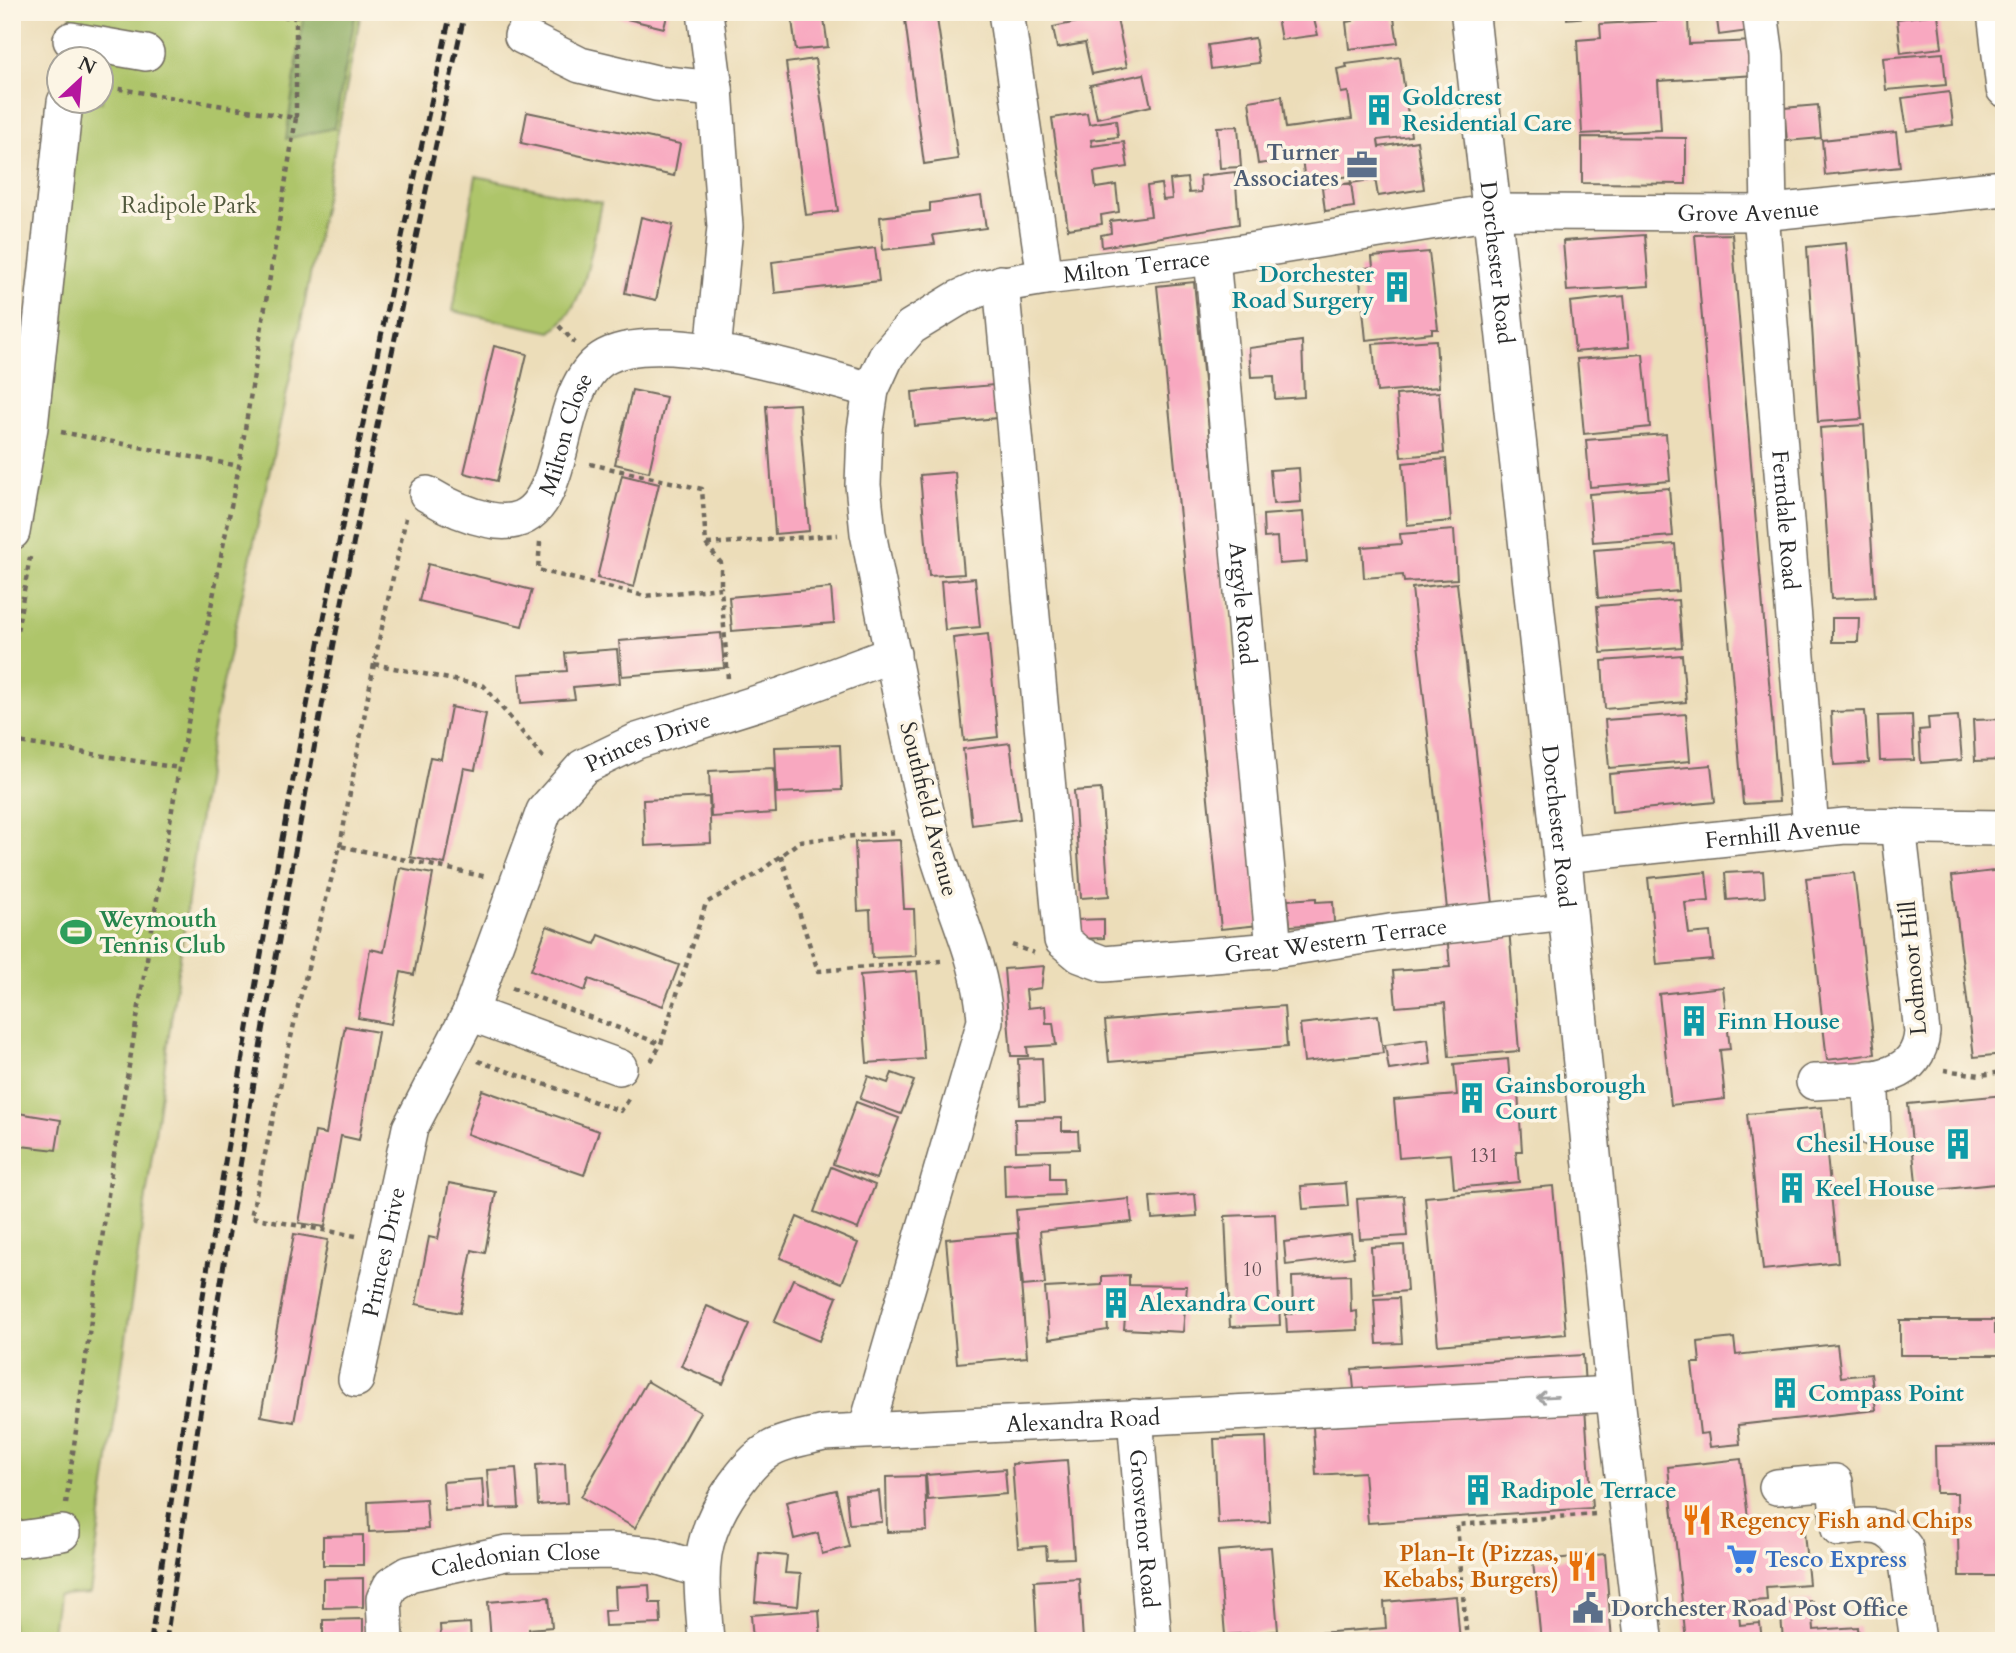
<svg xmlns="http://www.w3.org/2000/svg" width="2016" height="1653" font-family="Cardo,serif">
	<style>
		.green { fill: #aec56a; stroke: #6c784a; stroke-width: 2 }
		.forest { fill: #8aaa5e; stroke: #5a6a44; stroke-width: 2 }
		.building { fill: #f8a8c0 }
		.lines { fill: none; stroke-linecap: round; stroke-linejoin: round }
		.minor-casing { stroke: #6f695d; stroke-width: 38 }
		.major-casing { stroke: #6f695d; stroke-width: 41 }
		.path { stroke: #6f695d; stroke-width: 4.5; stroke-dasharray: 5 5; stroke-linecap: butt }
		.minor { stroke: #fff; stroke-width: 35 }
		.major { stroke: #fff; stroke-width: 38 }
		.rail { stroke: #2b2b2b; stroke-width: 5; stroke-dasharray: 10 5; stroke-linecap: butt }
		.oneway { stroke: #a0a0a0 }
		.labels { text-anchor: middle; dominant-baseline: central; stroke-width: 7; stroke-linejoin: round; paint-order: stroke }
		.number-label { font-size: 19px; fill: #5e4a50 }
		.culture-label { font-size: 23px; font-weight: bold; fill: #0d838f; stroke: #fcf5e5; text-anchor: start }
		.service-label { font-size: 23px; font-weight: bold; fill: #4e5e75; stroke: #fcf5e5; text-anchor: end }
		.park-label { font-size: 23px; fill: #52593e; stroke: #fcf5e5 }
		.street-label { font-size: 23px; fill: #2b2b2b; stroke: #fcf5e5 }
		.leisure-label { font-size: 23px; font-weight: bold; fill: #27864d; stroke: #fcf5e5; text-anchor: start }
		.food-label { font-size: 23px; font-weight: bold; fill: #c56008; stroke: #fcf5e5; text-anchor: start }
		.shop-label { font-size: 23px; font-weight: bold; fill: #366cbe; stroke: #fcf5e5; text-anchor: start }
	</style>
	<rect width="100%" height="100%" fill="#fcf5e5"/>
	<filter id="ink" filterUnits="userSpaceOnUse"><feTurbulence type="fractalNoise" baseFrequency=".0143" numOctaves="2"/><feDisplacementMap in="SourceGraphic" scale="14" xChannelSelector="R" yChannelSelector="G"/><feConvolveMatrix kernelMatrix="1 2 1 2 8 2 1 2 1" color-interpolation-filters="sRGB"/></filter>
	<filter id="wash" filterUnits="userSpaceOnUse"><feTurbulence type="fractalNoise" baseFrequency=".00686" numOctaves="4" result="noise"/><feDisplacementMap in="SourceGraphic" scale="28" xChannelSelector="R" yChannelSelector="G"/><feGaussianBlur stdDeviation="1.57" result="paint"/><feColorMatrix in="noise" values="0 0 0 0 0 0 0 0 0 0 0 0 0 0 0 0 0 1.4 0 .05"/><feComposite in="paint" operator="in"/></filter>
	<g filter="url(#wash)">
		<rect width="100%" height="100%" fill="#ecddb9"/>
		<path class="green" d="M71,12h290l-68,352 -82,374 -121,855 -33,2 -6,46h-39v-1109l53,-430h37v-42l-33,-1z
			M476,176l125,27c-10,44 -12,100 -50,129l-98,-21z"/>
		<path class="forest" d="M304,12h52l-22,116 -48,11z"/>
		<g id="blocks">
			<path class="building" d="M598,12h70l-4,16z
				M791,12h32l5,35 -32,3z
				M904,12h32l22,147 -34,5z
				M1276,12h36l6,23 -37,5z
				M1351,12h42l5,31 -49,6 -3,-27 7,-1z
				M1567,12h53v2l-53,5z
				M1716,12h30l3,19 -30,4z
				M1116,14l11,53 -35,7 -7,-31 -28,5 -4,-21z
				M1938,14l4,34 -41,5 -4,-34z
				M1688,19l1,25 65,-3 2,34 -98,6 3,49 -79,4 -5,-94 24,-2 -1,-14z
				M1255,38l4,25 -48,6 -3,-24z
				M1943,53l3,32 -60,5 -3,-32z
				M1400,57l11,79 -33,4 1,7 38,-6 7,48 -46,7 -4,-24 -5,1 1,7 -19,3 3,24 -29,4 -3,-24 29,-4 -1,-7 -45,6 -3,-24 -44,6 -9,-63 33,-5 4,32 66,-9 -4,-27 -7,1 -4,-24 10,-2 -1,-3z
				M815,59l23,152 -32,4 -20,-152z
				M1144,74l7,32 -54,12 -7,-33z
				M1949,92l4,33 -46,6 -5,-33z
				M1818,105l3,33 -34,3 -3,-33z
				M527,112l153,32 -6,32 -153,-33z
				M1087,113l2,11 27,-4 2,17 -27,3 1,6 32,-4 4,25 -34,5 2,16 20,-3 3,27 -18,3 1,9 -34,5 -16,-111z
				M1238,126l3,41 -21,1 -3,-41z
				M1896,132l4,35 -75,8 -3,-35z
				M1582,137l104,1v46l-104,-1z
				M1235,172l4,52 -137,23 -1,-12 10,-2 -1,-12 41,-5 -4,-30 14,-2 2,16 9,-1 -2,-19 17,-2 2,15 12,-1 -1,-16z
				M981,196l5,32 -53,7 2,9 -52,6 -3,-33 50,-6v-8z
				M641,217l32,8 -17,75 -31,-7z
				M1732,234l47,568 -36,2 -48,-569z
				M1645,235l4,51 -82,5 -4,-50z
				M1846,243l16,176 -44,3 -11,-175z
				M875,248l4,33 -104,12 -3,-31z
				M1429,252l9,77h-6v4l-66,7 -7,-71 14,-2 -1,-10z
				M1194,282l65,643 -38,4 -64,-643z
				M1624,296l5,51 -54,5 -5,-50z
				M1436,340l3,47 -62,5 -4,-48z
				M1302,341l2,56 -29,2 -1,-23 -23,1 -2,-29z
				M494,346l33,8 -30,127 -33,-8z
				M1643,354l7,73 -66,7 -7,-75z
				M994,385l3,33 -82,8 -3,-34z
				M632,390l34,7 -17,75 -34,-8z
				M1439,392l5,61 -43,4 -5,-62z
				M799,404l10,127 -34,3 -9,-128z
				M1864,425l11,172 -44,2 -11,-171z
				M1666,434l4,47 -80,6 -4,-47z
				M1446,459l5,62 -44,4 -4,-62z
				M1299,468l2,34 -28,2 -3,-34z
				M955,472l9,102 -35,2 -9,-101z
				M622,475l37,9 -25,103 -37,-9z
				M1669,488l4,48 -80,6 -4,-48z
				M1303,512l4,50 -28,2 -2,-27 -13,1 -1,-23z
				M1454,530l3,49 -53,3 -1,-7 -39,3 -2,-31 39,-3 -1,-10z
				M1675,544l4,47 -81,7 -4,-48z
				M428,564l104,26 -10,36 -103,-25z
				M975,578l5,49 -35,3 -4,-49z
				M1457,583l36,321 -46,5 -35,-321z
				M831,588l3,35 -102,8 -3,-34z
				M1678,600l4,47 -81,6 -4,-47z
				M1832,618h27l-1,24h-26z
				M721,633l3,35 -102,8 -3,-35z
				M988,634l10,103 -34,4 -11,-103z
				M617,649l3,34 -47,4 2,12 -54,4 -2,-29 48,-3 -2,-18z
				M1682,655l4,47 -81,7 -3,-48z
				M451,707l35,7 -11,56 -11,-2 -19,96 -35,-7 20,-100 11,2z
				M1865,711l4,52 -35,2 -3,-53z
				M1686,714l4,47 -81,7 -4,-48z
				M1912,715l2,45 -34,1 -2,-45z
				M1958,716l4,44 -41,3 -2,-33 10,-1 -1,-11z
				M2003,719l1,41 -29,1 -2,-41z
				M1010,743l10,76 -48,6 -9,-76z
				M840,745l2,45 -65,3 -2,-46z
				M1711,765l4,37 -103,10 -3,-38z
				M774,768l2,45 -65,4 -2,-46z
				M1101,789l8,107 -28,2 -7,-107z
				M709,797l2,46 -66,3 -2,-46z
				M900,840l4,69h10l2,47 -44,2 -2,-48 -12,1 -3,-69z
				M400,868l33,6 -19,101 -13,-3 -10,52 -33,-6 12,-69 14,3z
				M2001,870l3,27v157l-30,3 -22,-181z
				M1763,871l2,26 -38,3 -2,-27z
				M1706,872l3,29 -24,2 4,31 21,-2 3,28 -56,5 -9,-87z
				M1854,873l21,181 -48,6 -21,-182z
				M1316,898v4l17,-1 1,22 -44,3 -2,-26z
				M1104,919v19l-28,1 -1,-19z
				M547,926l48,18 4,-9 80,30 -16,41 -74,-27 -4,12 -54,-21z
				M1509,928l10,123 -70,6 -4,-54 -49,4 -3,-36 57,-4 -3,-34z
				M1044,966l-3,22 -15,2 2,18 17,-2 1,17h7l3,22 -29,2 1,9h-17l-7,-87z
				M917,971l7,88 -57,4 -7,-88z
				M1723,987l7,62 -10,1 5,49 -54,6 -12,-111z
				M1284,1006l3,41 -178,15 -4,-41z
				M1378,1015l5,38 -79,9 -4,-38z
				M345,1026l33,6 -19,108 -18,-4 -16,91 -26,-4 16,-91 11,2z
				M1428,1039l3,25 -42,6 -4,-25z
				M1042,1058l2,45 -24,2 -2,-46z
				M1508,1059l3,34 7,-1 4,59h-6l3,31 -65,6 -3,-34 -52,4 -5,-58 63,-5 -3,-31z
				M892,1073l22,8 -13,33 -41,-15 8,-23 20,7z
				M482,1090l117,41 -15,44 -117,-41z
				M2004,1095v88l-87,9 -9,-88z
				M856,1102l43,16 -23,61 -43,-15z
				M1822,1107l16,155 -75,8 -16,-156z
				M12,1112l49,8 -5,30 -44,-5z
				M1062,1118v13h16l1,18 -63,2 -1,-32z
				M1050,1161v18h13l1,16 -59,2 -1,-34z
				M831,1167l44,18 -17,44 -44,-17z
				M449,1183l47,9 -11,61 -13,-3 -12,63 -44,-9 13,-67 9,2z
				M1346,1183l2,23 -45,3 -2,-23z
				M1553,1186l13,148 -128,11 -13,-148z
				M1195,1194l2,22 -45,3 -2,-22z
				M1404,1196l3,40 -47,3 -3,-40z
				M1129,1199l3,23 -92,9 5,53 -22,2 -7,-76z
				M1275,1214l5,111 -50,2 -5,-111z
				M797,1217l61,26 -16,40 -62,-25z
				M1017,1233l10,124 -70,6 -11,-124z
				M294,1234l34,6 -34,182 -33,-6z
				M1351,1234l3,23 -68,8 -2,-23z
				M1404,1245l3,46 -33,3 -3,-47z
				M1129,1275v10l58,1 -4,46 -59,-3 1,-12 -18,1 1,12 -59,9 -4,-51 57,-3v-9z
				M1350,1275l1,37 6,-1 1,19 -71,3 -1,-19h7l-1,-37z
				M793,1279l44,18 -18,44 -45,-19z
				M1399,1298l3,45 -25,1 -3,-45z
				M707,1306l42,18 -26,60 -42,-18z
				M1900,1320h95v13h9v22h-104z
				M1734,1338l2,17 101,-11 4,33 30,-3 5,36 -138,15 2,19 -30,3 -2,-14 -8,1 -8,-71h8l-2,-21z
				M1583,1355l2,31 -230,13 -3,-30z
				M647,1381l53,31 -65,116 -54,-31z
				M1585,1408l7,100 -224,15 -4,-51 -48,3 -3,-48z
				M1266,1437l4,85 -52,2 -4,-85z
				M2004,1445v131h-45l-2,-83h-21l-1,-47z
				M1741,1459l8,68 54,-5 6,62 -43,3 1,13 -29,2 2,23 20,-2 2,18h-76l-18,-174z
				M1067,1460l7,98 -27,1 -1,-13 -28,2 -6,-84z
				M565,1463l2,40 -29,2 -2,-40z
				M516,1468l3,40 -29,1 -3,-39z
				M1005,1469l2,25 -79,6 -2,-25z
				M925,1476l2,55 -40,1 -1,-55z
				M482,1479l2,29 -39,3 -2,-29z
				M836,1490l13,57 -27,7 -4,-21 -24,6 -8,-37z
				M879,1491l3,31 -33,2 -3,-30z
				M426,1499l2,30 -59,3 -1,-30z
				M363,1535v30h-40v-29z
				M1271,1547l7,84 -53,4 -7,-84z
				M759,1553l28,3 -2,17 16,1 -3,32 -43,-4z
				M1605,1554l7,87h-71l-8,-80z
				M363,1578v29l-40,1v-29z
				M1079,1578l4,63h-46l-3,-60z
				M649,1585l1,18h10l1,21 -56,2 -1,-15 12,-1 -1,-23z
				M1456,1596l4,45h-141l-1,-8 68,-5 -2,-26z
				M549,1597l3,30 -23,2v12h-38l-3,-39z
				M1812,1601l2,29 44,-3 1,14h-76l-3,-38z
				M819,1610l2,31h-68l-2,-26z
				M363,1619v22h-40v-21z
				M470,1623l1,18h-30l-1,-16z"/>
		</g>
	</g>
	<g filter="url(#ink)">
		<use href="#blocks" fill-opacity="0" stroke="#6f695d" stroke-width="2"/>
		<g class="lines">
			<defs>
				<g id="minor">
					<path d="M705,12l10,77 10,138 -12,125"/>
					<path id="s1" d="M1006,12l39,265 167,-20 280,-45 269,1 243,-25"/>
					<path d="M1760,12l6,44 3,156"/>
					<path d="M1995,12l9,77"/>
					<path d="M522,36l58,29 76,18 59,6"/>
					<path d="M71,40l75,13"/>
					<path id="s2" d="M1761,213l50,616"/>
					<path id="s3" d="M1212,257l62,693"/>
					<path id="s4" d="M1001,283l61,657 18,15 24,9 170,-14 116,-18 176,-20"/>
					<path id="s5" d="M427,494c21,13 39,21 63,26 86,17 56,-124 112,-161 54,-35 210,15 269,31"/>
					<path d="M12,532l18,-105 35,-325"/>
					<path id="s6" d="M1562,855l283,-29 159,2"/>
					<path d="M470,1013l149,54"/>
					<path d="M1870,1078l3,51"/>
					<path d="M1814,1082c41,-3 104,5 108,-50l-24,-206"/>
					<path id="s7" d="M356,1379l54,-251 60,-115 74,-202 39,-44 54,-26 146,-46 110,-41"/>
					<path id="s8" d="M1135,1417l19,224"/>
					<path d="M866,1430l119,-409c-3,-64 -40,-129 -55,-193 -24,-97 -42,-197 -62,-295l-5,-48 2,-55 6,-40 16,-35 24,-28 46,-28 24,-11 64,-11"/>
					<path d="M1777,1487l58,-5 4,47c31,-4 46,-9 66,19l13,93"/>
					<path d="M12,1540l50,-7"/>
					<path id="s9" d="M386,1641l-2,-42 7,-14 18,-11 97,-21 105,-2 42,4 48,15"/>
					<path id="s10" d="M706,1641c-5,-66 -12,-98 28,-155 11,-15 22,-29 38,-38 15,-8 36,-11 52,-15l791,-39"/>
				</g>
				<g id="major">
					<path id="s11" d="M1470,12l92,843 53,539 29,247"/>
				</g>
			</defs>
			<use href="#minor" class="minor-casing"/>
			<use href="#major" class="major-casing"/>
			<path class="path" d="M253,12l42,6
				M296,118v-106
				M559,326l16,17
				M61,432l178,34
				M590,464l112,25 4,55 15,19v25
				M540,542l-2,28 107,26 76,-8 7,91
				M707,544l131,-9
				M12,660l18,-103
				M374,664l110,22 62,75
				M12,741l167,27
				M340,846l34,-182 32,-146
				M781,856l37,115 123,-10
				M1012,945l22,8
				M512,988l149,56
				M478,1061l143,50 10,-15
				M651,1061l10,-17 45,-141 51,-29 43,-33 98,-9
				M1944,1070l36,5 24,-3
				M356,1236l-105,-19 47,-211 42,-160 147,31
				M66,1504l45,-331 68,-405 60,-302 57,-348 -194,-32
				M1467,1641l-10,-116 138,-11"/>
			<use href="#minor" class="minor"/>
			<use href="#major" class="major"/>
			<path class="rail" d="M151,1641c77,-547 180,-1090 300,-1629
				M166,1641c79,-547 179,-1090 299,-1629"/>
		</g>
		<defs><path id="oneway-shaft" d="M-6 0H5M1.5-3L5.5 0L1.5 3" fill="none" stroke-width="1.6" stroke-linecap="round" stroke-linejoin="round" transform="scale(1.75)"/></defs>
		<use class="oneway" href="#oneway-shaft" transform="translate(1547 1397) rotate(177)"/>
	</g>
	<defs>
		<symbol id="building-bare" viewBox="-9 -9 18 18"><path d="M-4-6H4V6H1V3H-1V6H-4ZM-2.5-4.3h1.7v1.8h-1.7ZM.8-4.3h1.7v1.8H.8ZM-2.5-1h1.7V.8h-1.7ZM.8-1h1.7V.8H.8Z" fill="#0f9aa8" stroke="#fcf5e5" stroke-width="2.5" paint-order="stroke"/></symbol>
		<symbol id="office-bare" viewBox="-9 -9 18 18"><path d="M-6-3h4V-5.5h4V-3h4V5H-6ZM-1-4.5V-3h2v-1.5ZM-6 0V1H6V0Z" fill="#5c6f8a" stroke="#fcf5e5" stroke-width="2.5" paint-order="stroke"/></symbol>
		<symbol id="stadium-bare" viewBox="-9 -9 18 18"><path d="M0-5a6.5 5 0 1 0 0 10a6.5 5 0 1 0 0-10ZM-3.5-1.8h7v3.6h-7Z" fill="#2e9e5b" stroke="#fcf5e5" stroke-width="2.5" paint-order="stroke"/></symbol>
		<symbol id="restaurant-bare" viewBox="-9 -9 18 18"><path d="M-5-6h1v4h1v-4h1v4h1v-4h1v5L-1.5 .5V6h-2V.5L-5-1ZM5-6V6H3V1.5H1.5Q1.5-4 5-6Z" fill="#e8710a" stroke="#fcf5e5" stroke-width="2.5" paint-order="stroke"/></symbol>
		<symbol id="supermarket-bare" viewBox="-9 -9 18 18"><path d="M-6-5.5h2.5l.6 2H6L4.5 2H-2.5L-4.4-4H-6ZM-1.5 3.2a1.3 1.3 0 1 0 .1 0ZM3 3.2a1.3 1.3 0 1 0 .1 0Z" fill="#3f7fe0" stroke="#fcf5e5" stroke-width="2.5" paint-order="stroke"/></symbol>
		<symbol id="civic-bare" viewBox="-9 -9 18 18"><path d="M-.6-6.5H3V-4.5H.6V-3L4-1V1h2V6H-6V1h2V-1L-.6-3ZM-1.2 2.5V6h2.4V2.5Z" fill="#5c6f8a" stroke="#fcf5e5" stroke-width="2.5" paint-order="stroke"/></symbol>
	</defs>
	<g fill-rule="evenodd">
		<use href="#building-bare" x="1357" y="88" width="44" height="44"/>
		<use href="#office-bare" x="1340" y="143" width="44" height="44"/>
		<use href="#building-bare" x="1375" y="265" width="44" height="44"/>
		<use href="#stadium-bare" x="54" y="910" width="44" height="44"/>
		<use href="#building-bare" x="1672" y="999" width="44" height="44"/>
		<use href="#building-bare" x="1450" y="1076" width="44" height="44"/>
		<use href="#building-bare" x="1936" y="1122" width="44" height="44"/>
		<use href="#building-bare" x="1770" y="1166" width="44" height="44"/>
		<use href="#building-bare" x="1094" y="1281" width="44" height="44"/>
		<use href="#building-bare" x="1763" y="1371" width="44" height="44"/>
		<use href="#building-bare" x="1456" y="1468" width="44" height="44"/>
		<use href="#restaurant-bare" x="1675" y="1498" width="44" height="44"/>
		<use href="#supermarket-bare" x="1720" y="1537" width="44" height="44"/>
		<use href="#restaurant-bare" x="1560" y="1544" width="44" height="44"/>
		<use href="#civic-bare" x="1566" y="1586" width="44" height="44"/>
	</g>
	<g class="labels">
		<g class="number-label">
			<text x="1484" y="1156">131</text>
			<text x="1252" y="1270">10</text>
		</g>
		<g class="culture-label">
			<text x="1402" y="97">Goldcrest<tspan x="1402" dy="26">Residential Care</tspan></text>
			<text x="1374" y="274" text-anchor="end">Dorchester<tspan x="1374" dy="26">Road Surgery</tspan></text>
			<text x="1717" y="1021">Finn House</text>
			<text x="1495" y="1085">Gainsborough<tspan x="1495" dy="26">Court</tspan></text>
			<text x="1935" y="1144" text-anchor="end">Chesil House</text>
			<text x="1815" y="1188">Keel House</text>
			<text x="1139" y="1303">Alexandra Court</text>
			<text x="1808" y="1393">Compass Point</text>
			<text x="1501" y="1490">Radipole Terrace</text>
		</g>
		<g class="service-label">
			<text x="1339" y="152">Turner<tspan x="1339" dy="26">Associates</tspan></text>
			<text x="1611" y="1608" text-anchor="start">Dorchester Road Post Office</text>
		</g>
		<g class="park-label">
			<text x="189" y="205">Radipole Park</text>
		</g>
		<g class="street-label">
			<text stroke="none"><textPath href="#s1" startOffset="976">Grove Avenue</textPath></text>
			<text stroke="none"><textPath href="#s11" startOffset="252">Dorchester Road</textPath></text>
			<text stroke="none"><textPath href="#s1" startOffset="360">Milton Terrace</textPath></text>
			<text stroke="none"><textPath href="#s5" startOffset="198">Milton Close</textPath></text>
			<text stroke="none"><textPath href="#s2" startOffset="308">Ferndale Road</textPath></text>
			<text stroke="none"><textPath href="#s3" startOffset="348">Argyle Road</textPath></text>
			<text stroke="none"><textPath href="#s7" startOffset="730">Princes Drive</textPath></text>
			<text transform="translate(929 809) rotate(76)">Southfield Avenue</text>
			<text stroke="none"><textPath href="#s11" startOffset="819">Dorchester Road</textPath></text>
			<text stroke="none"><textPath href="#s6" startOffset="222">Fernhill Avenue</textPath></text>
			<text stroke="none"><textPath href="#s4" startOffset="942">Great Western Terrace</textPath></text>
			<text transform="translate(1913 968) rotate(-95)">Lodmoor Hill</text>
			<text stroke="none"><textPath href="#s7" startOffset="130">Princes Drive</textPath></text>
			<text stroke="none"><textPath href="#s10" startOffset="530">Alexandra Road</textPath></text>
			<text stroke="none"><textPath href="#s8" startOffset="112">Grosvenor Road</textPath></text>
			<text stroke="none"><textPath href="#s9" startOffset="187">Caledonian Close</textPath></text>
		</g>
		<g class="leisure-label">
			<text x="99" y="919">Weymouth<tspan x="99" dy="26">Tennis Club</tspan></text>
		</g>
		<g class="food-label">
			<text x="1720" y="1520">Regency Fish and Chips</text>
			<text x="1559" y="1553" text-anchor="end">Plan-It (Pizzas,<tspan x="1559" dy="26">Kebabs, Burgers)</tspan></text>
		</g>
		<g class="shop-label">
			<text x="1765" y="1559">Tesco Express</text>
		</g>
	</g>
	<rect width="2016" height="1653" fill="none" stroke="#fcf5e5" stroke-width="42"/>
	<g transform="translate(80 80) rotate(26)"><circle r="33" fill="#fcf5e5" stroke="#a8a49b" stroke-width="2"/>
	<path d="M0-5L12 26L0 18L-12 26Z" fill="#b5179e"/>
	<text y="-10" font-size="19" font-weight="bold" text-anchor="middle" fill="#2b2b2b">N</text>
	</g>
</svg>
